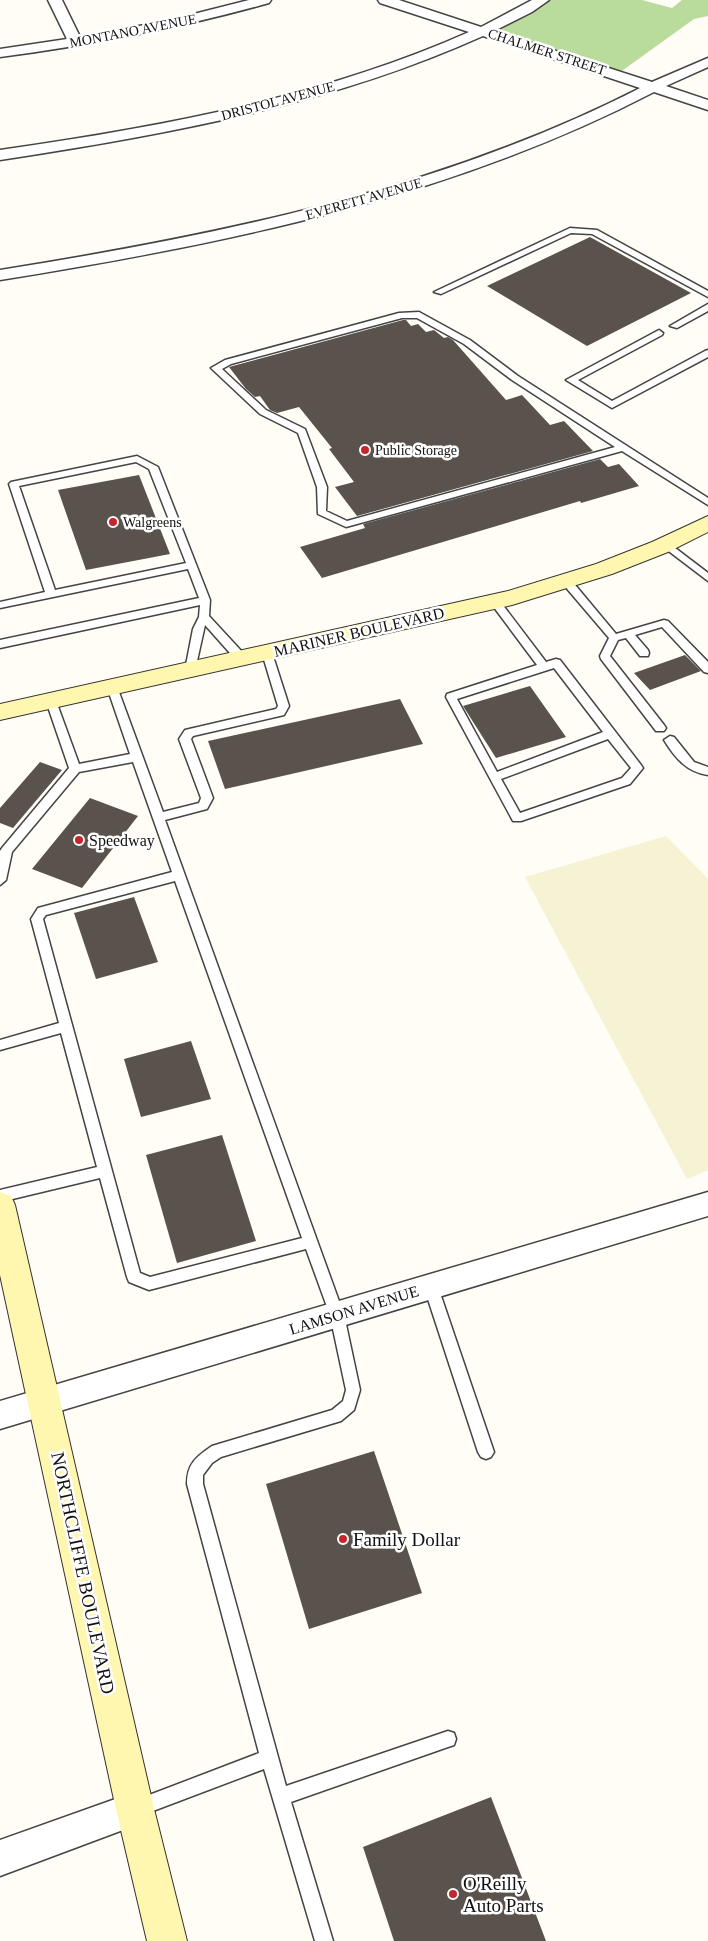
<svg xmlns="http://www.w3.org/2000/svg" width="708" height="1941" font-family="Georgia,serif">
	<style>
		.farmland { fill: #f6f3d4 }
		.forest { fill: #b9dc9c }
		.building { fill: #5a524d }
		.lines { fill: none; stroke-linecap: round; stroke-linejoin: round }
		.lane-casing { stroke: #444; stroke-width: 3 }
		.street-casing { stroke: #444; stroke-width: 3 }
		.secondary-casing { stroke: #333; stroke-width: 2 }
		.lane { fill: #fff; fill-rule: evenodd }
		.street { fill: #fff; fill-rule: evenodd }
		.secondary { fill: #fff6b0; fill-rule: evenodd }
		.poi-dot { fill: #c4262e; stroke: #fff; stroke-width: 2 }
		.labels { text-anchor: middle; dominant-baseline: central; stroke-width: 5; stroke-linejoin: round; paint-order: stroke }
		.far-street-label { font-size: 14px; fill: #111; stroke: #fff }
		.far-poi-label { font-size: 14px; fill: #111; stroke: #fff; text-anchor: start }
		.street-label { font-size: 16px; fill: #111; stroke: #fff }
		.poi-label { font-size: 16px; fill: #111; stroke: #fff; text-anchor: start }
		.near-poi-label { font-size: 19px; fill: #111; stroke: #fff; text-anchor: start }
		.near-street-label { font-size: 19px; fill: #111; stroke: #fff }
	</style>
	<rect width="100%" height="100%" fill="#fffdf5"/>
	<path class="farmland" d="M666,836l42,43v291l-21,9 -162,-302z"/>
	<path class="forest" d="M536,0h106l30,8 10,-8h26v16l-14,3 -75,54 -137,-43z"/>
	<path class="building" d="M590,237l101,56 -104,53 -100,-60z
		M403,320h3l5,6 7,-2 8,8 8,-2 10,8 4,-1 5,3 53,60 16,-5 28,30 14,-4 29,30 -236,65 -22,-29 19,-5 -25,-33 3,-1 -33,-41 -22,6 -7,-3 -10,-14 -5,1 -9,-8 -17,-22z
		M600,459l8,8 11,-3 20,22 -58,17 -1,-2 -258,77 -22,-31 65,-19 -2,-4z
		M139,475l31,79 -84,16 -28,-80z
		M685,655l16,16 -51,19 -16,-17z
		M530,686l36,51 -70,21 -33,-52z
		M400,699l23,45 -198,45 -17,-48z
		M40,762l22,8 -49,58 -13,-5v-15z
		M90,798l48,18 -56,72 -50,-19z
		M134,897l24,65 -62,17 -22,-66z
		M191,1041l20,58 -70,18 -17,-58z
		M222,1135l34,106 -79,22 -31,-108z
		M374,1451l48,142 -113,36 -43,-145z
		M491,1797l55,144h-152l-31,-94z"/>
	<g class="lines">
		<defs>
			<path id="lane" d="M570,228l27,2 111,61v6l-116,-63 -21,-1 -130,61 -7,-2z
				M708,304v7l-31,17 -7,-2z
				M419,312l51,28 48,36 190,122v7l-86,-54 -276,76 -28,-13 -1,-27 -19,-54 -38,-19 -49,-46 14,-8 174,-47zM402,318h15l47,26 48,36 103,67 -268,74 -21,-10 1,-24 -22,-58 -39,-19 -44,-41 9,-5z
				M659,330l4,3 -1,2 -84,45 34,21 93,-50 3,-1v7l-96,51 -46,-28z
				M137,456l21,11 52,133 -1,16 36,39 1,3 -1,3h-8l-32,-36 -10,45 -1,3h-8l-1,-3 8,-41 6,-12 1,-12 -200,43v-8l199,-42 -11,-29 -188,39v-6l45,-10 -36,-108 2,-2zM136,462l13,7 37,94 -131,27 -36,-104z
				M666,541l42,32v8l-46,-35 -1,-2z
				M567,579l4,1 45,54 48,-14 4,1 40,41v11l-4,-1 -42,-45 -27,8 13,15 1,3 -1,3h-8l-14,-18 -8,2 -8,16 54,69 2,3 -2,3h-8l-55,-72 -1,-3 9,-18 -46,-54 -1,-2 1,-2z
				M495,599l4,1 47,62 10,-3 4,1 81,105 2,3 -13,16 -109,37h-8l-67,-124 1,-3 90,-29 -47,-63zM554,668l49,64 -106,40 -40,-73zM608,739l23,29 -9,10 -102,35 -19,-34z
				M267,649l5,4 17,53 -5,9 -91,21 -2,3 22,59 -6,11 -42,11 179,495 16,75 -6,20 -13,11 -120,36 -9,6 -9,12v9l83,302 162,-55 6,2 2,6 -2,6 -6,2 -157,55 42,139h-18l-51,-172 -127,48 -6,-3 -3,-6 3,-6 128,-49 -72,-269c0,-20 9,-27 25,-38l120,-36 11,-9 3,-11 -16,-75 -24,-66 -157,41 -20,-8 -2,-5 -27,-99 -100,24v-12l97,-23 -36,-134 -61,17v-10l59,-17 -28,-104 7,-11 134,-36 -39,-110 -54,10 -67,80 -6,28 -6,5v-34l2,-3 67,-80 -23,-67 5,-4 5,4 23,63 51,-10 -23,-67 1,-3h8l47,128 36,-9 2,-5 -22,-59 6,-9 91,-21 2,-3 -16,-53zM175,881l127,357 -152,39 -10,-4 -97,-354 3,-4z
				M670,736l4,1 20,25 14,5v8c-21,-3 -33,-17 -44,-35z
				M431,1281l5,1 2,5 56,165 -3,5 -5,2 -5,-2 -3,-5 -54,-165 2,-5z"/>
			<path id="street" d="M48,0h14l18,37 86,-16 83,-21h22l-2,3c-89,25 -178,42 -269,54v-8l67,-10z
				M378,0h21l82,27 51,-27h17l-17,12 -38,19 158,51 56,-24v9l-42,19 42,14v10l-54,-18c-204,106 -429,152 -654,188v-10c220,-35 440,-80 640,-182l-157,-52c-153,69 -318,99 -483,124v-10c160,-23 320,-52 469,-118l-89,-29z
				M708,1192v24l-708,213v-28z
				M135,1792l12,5 5,12 -5,12 -147,55v-36z"/>
			<path id="secondary" d="M708,516v16l-40,20 -56,22 -100,31 -512,115v-16l508,-113 88,-27 56,-22z
				M0,1192l11,4 4,9 139,604 33,132h-40l-31,-132 -116,-534z"/>
		</defs>
		<use href="#lane" class="lane-casing"/>
		<use href="#street" class="street-casing"/>
		<use href="#secondary" class="secondary-casing"/>
		<use href="#lane" class="lane"/>
		<use href="#street" class="street"/>
		<use href="#secondary" class="secondary"/>
	</g>
	<g class="poi-dot">
		<circle cx="365" cy="450" r="5"/>
		<circle cx="113" cy="522" r="5"/>
		<circle cx="79" cy="840" r="5"/>
		<circle cx="343" cy="1539" r="5"/>
		<circle cx="453" cy="1894" r="5"/>
	</g>
	<g class="labels">
		<g class="far-street-label">
			<text transform="translate(133 31) rotate(-11)">MONTANO AVENUE</text>
			<text transform="translate(547 52) rotate(18)">CHALMER STREET</text>
			<text transform="translate(278 101) rotate(-15)">DRISTOL AVENUE</text>
			<text transform="translate(364 199) rotate(-16)">EVERETT AVENUE</text>
		</g>
		<g class="far-poi-label">
			<text x="375" y="450">Public Storage</text>
			<text x="123" y="522">Walgreens</text>
		</g>
		<g class="street-label">
			<text transform="translate(359 632) rotate(-13)">MARINER BOULEVARD</text>
			<text transform="translate(354 1310) rotate(-17)">LAMSON AVENUE</text>
		</g>
		<g class="poi-label">
			<text x="89" y="840">Speedway</text>
		</g>
		<g class="near-poi-label">
			<text x="353" y="1539">Family Dollar</text>
			<text x="463" y="1883">O'Reilly<tspan x="463" dy="22">Auto Parts</tspan></text>
		</g>
		<g class="near-street-label">
			<text transform="translate(83 1573) rotate(78)">NORTHCLIFFE BOULEVARD</text>
		</g>
	</g>
</svg>
